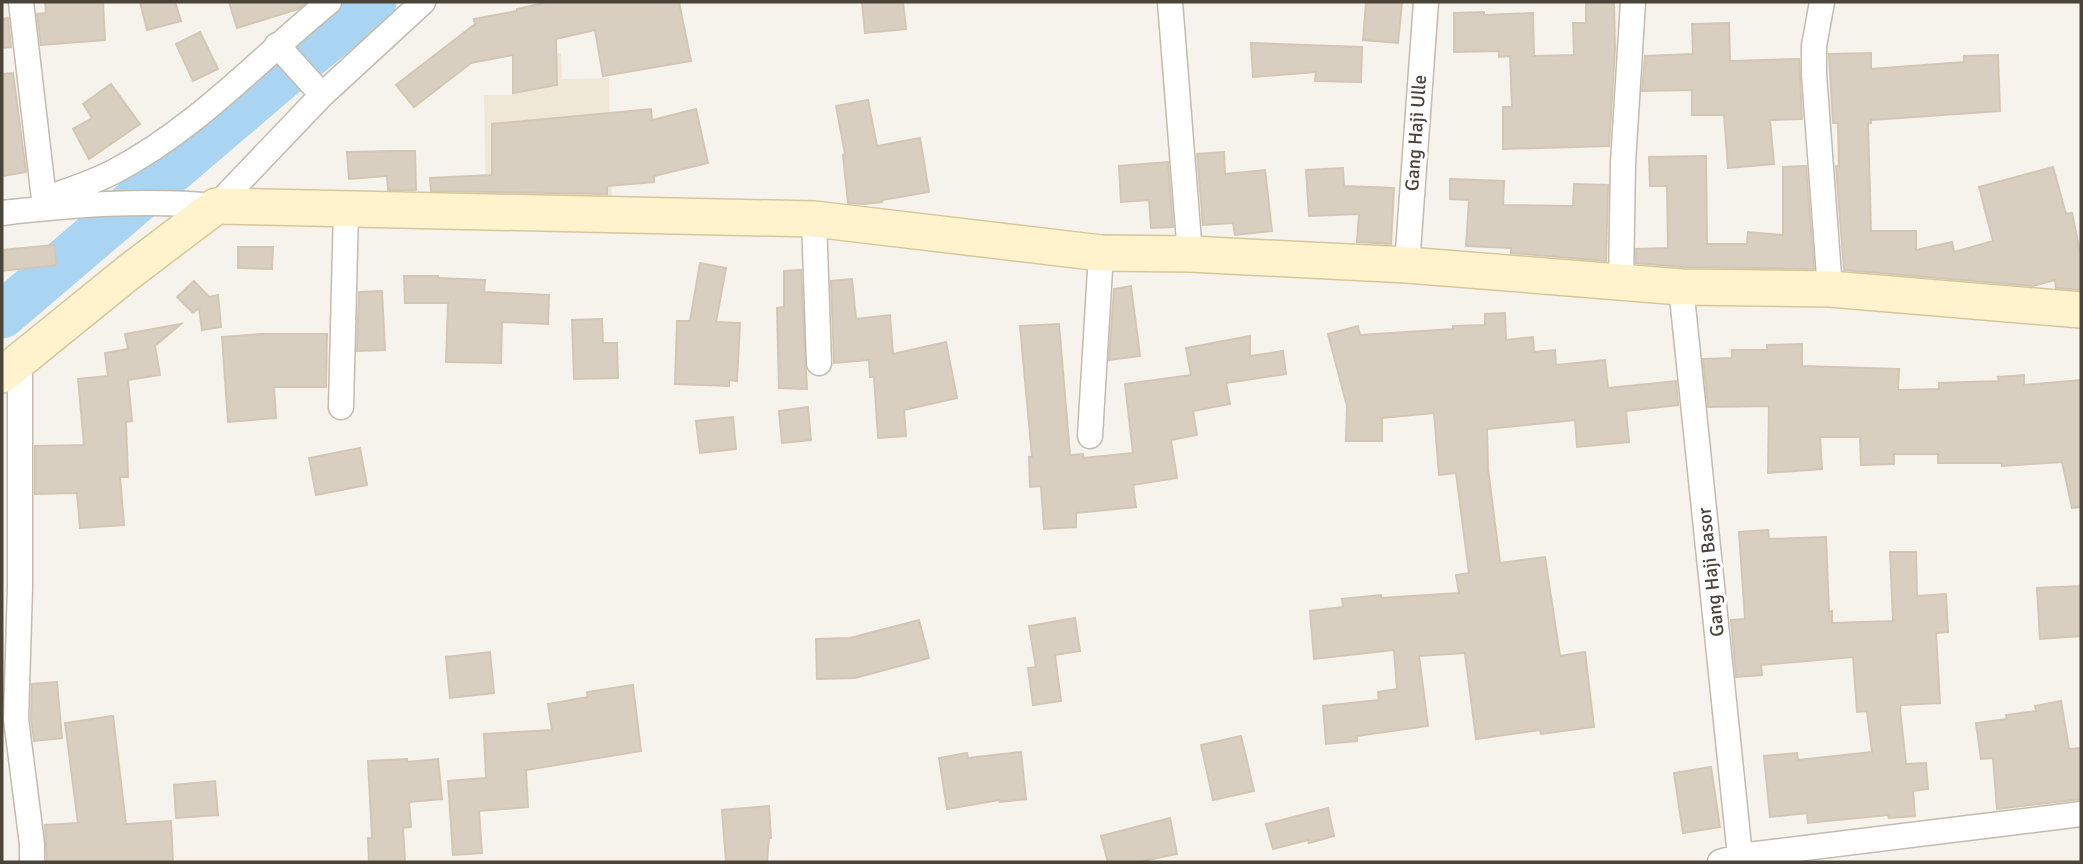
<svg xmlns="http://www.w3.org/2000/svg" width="2083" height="864" font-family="Signika,sans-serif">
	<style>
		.education { fill: #efe8d6 }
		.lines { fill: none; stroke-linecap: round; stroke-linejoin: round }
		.river { stroke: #a9d4f2; stroke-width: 47 }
		.building { fill: #d8cfc1; stroke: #d3c7b4; stroke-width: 2 }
		.street-casing { stroke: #c2bbae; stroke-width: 27 }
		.secondary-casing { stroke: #d6c79b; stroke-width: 38 }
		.street { stroke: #fff; stroke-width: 24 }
		.secondary { stroke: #fff3cd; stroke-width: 35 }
		.labels { text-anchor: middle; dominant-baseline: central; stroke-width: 6; stroke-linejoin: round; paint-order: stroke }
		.street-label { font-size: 19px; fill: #4b4439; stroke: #fff }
	</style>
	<rect width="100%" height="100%" fill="#f6f3ec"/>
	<path class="education" d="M513,53h48l1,26 47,-1 3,130h-126l-2,-113h28z"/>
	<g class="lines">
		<path class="river" d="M2,315l280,-239 91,-74"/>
	</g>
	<path class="building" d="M45,2h58l2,38 -64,5 -4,-31 9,-1z
		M140,2h35l6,19 -34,9z
		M229,2h76v1l-7,6 -61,19z
		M548,2h131l12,59 -88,15 -8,-46 -39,9 1,46 -44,8v-38l-42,8 -57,44 -18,-22 79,-61 -1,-5 43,-8v-2z
		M862,2h41l3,27 -41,4z
		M1366,2h36l-4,41 -35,-3z
		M1586,2h28l1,47 -6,97 -106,3v-42h9l-2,-51 -11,1v-6l-45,1v-39l30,-1v3l49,-2 1,43 40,-1 -1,-32h13z
		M8,18l3,29 -9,1v-29z
		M1729,23l1,38 69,-2 3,60 -32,1 4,44 -46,4 -4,-53h-32v-25l-50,1 3,-35 48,-2 -1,-30z
		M200,32l18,37 -25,12 -17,-37z
		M1251,43l111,4 -1,35 -46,-1 1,-9 -63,5z
		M1871,53v16l93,-7v-6l34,-1 2,56 -129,9v3h-3l3,108h45v19l36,-8 2,10 39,-11 -14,-54 74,-20 13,47 6,-1 9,43v34l-25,-2 -1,-8 -22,6 -189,-16 -8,-104h3l-1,-43h-5l-4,-69z
		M13,73l13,99 -24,4v-102z
		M111,84l29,40 -51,35 -16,-30 19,-11 -9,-14z
		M868,100l9,46 43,-8 9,54 -47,8v2l-19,2 -15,-1 -5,-48 2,-1 -9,-48z
		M651,109l1,11 44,-11 12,54 -54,13v6l-47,4v8l-176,-3 -1,-13 62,-3v-51z
		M396,151h19l1,39h-28l-1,-14 -38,3 -2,-27z
		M1224,152l1,22 40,-4 7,61 -37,4 -2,-12 -30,2 -6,-71z
		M1706,156l1,88h40l1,-12 35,3v-68l23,-1 8,103 -132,-2 -46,-4v-14l32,-1 -1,-62h-17l-1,-29z
		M1168,162l5,65 -22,1 -2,-28 -28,2 -2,-36z
		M1343,168l1,18 50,2 -3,56 -34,-2 2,-28 -50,2 -3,-46z
		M1450,179l54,2 -1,24 70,1 1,-22 34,1 -2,76 -95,-8v-5l-45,-2 3,-46 -19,-1z
		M54,245l2,20 -54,6v-21z
		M238,247h35l-1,22 -34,-1z
		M700,263l26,5 -10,54 24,1 -3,58 -8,-1v6l-54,-2 2,-63h13z
		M801,270l6,119 -28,-1 -2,-80 7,-1v-36z
		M404,276h34v2l47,2 -1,12 65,3 -1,29 -46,-2 -1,41 -55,-1 2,-59h-43z
		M852,279l4,40 34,-4 3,39 53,-12 11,56 -53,12 2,26 -28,2 -4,-61h-4l-1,-17 -35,3 -3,-82z
		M194,281l15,16 9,-2 3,32 -19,3 -3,-22 -6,5 -16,-16z
		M1131,286l9,70 -31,4 5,-71z
		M382,291l3,59 -28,1 2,-59z
		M1505,313l1,27 27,-3 1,15 21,-2 1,15 49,-5 3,28 68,-7 2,24 -52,6 3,31 -52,5 -2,-27 -88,9 1,40 12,94 45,-6 15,99 25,-4 9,75 -53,7 -1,-4 -64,9 -11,-86 -46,3 9,70 -71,10v5l-31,3 -3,-38 56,-6 -1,-8 19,-3 -3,-39 -80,9 -4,-48 33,-4 -1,-8 39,-4v3l78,-5 -3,-18 13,-2 -13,-100 -17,2 -5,-62 -52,5v23h-36l1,-35 -19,-72 30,-8 2,9 93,-6v-3l32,-1v-11z
		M602,319l1,24h14l1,35 -44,1 -2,-59z
		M181,324l-26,22 5,29 -32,5 4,41 -6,1 2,55h-8l4,48 -44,3 -3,-35 -42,1v-48l49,-1 -6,-66 30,-3 -3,-23 23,-4 -3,-15z
		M1059,324l11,131 13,-1v4l50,-5 -8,-69 66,-9 -5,-27 64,-12v20l33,-5 3,23 -60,9 4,21 -37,7 4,24 -26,5 6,38 -44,7 3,22 -60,6v14l-32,2 -3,-43 -11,1 -1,-30h3l-12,-131z
		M261,334h66l-1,53h-52l2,31 -48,4 -6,-85z
		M1802,344v22l97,3 -1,21 41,-1v-6l60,-2 -1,-4 26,-2v10l57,-5v127l-9,1 -10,-46 -60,4v-3h-64v-9h-44v10l-33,1 -1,-28h-40l2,32 -54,4 1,-67 -61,1 -5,-48 29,-1v-8h35v-5z
		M808,407l3,33 -29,3 -3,-32z
		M733,417l3,32 -36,4 -4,-32z
		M360,448l7,37 -51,10 -7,-37z
		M1768,530l1,9 57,-2 3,75 3,-1v12l61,-2 -3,-69h26l1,44 29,-2 2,38 -12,1 4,70 -39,2 -1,4 6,55 20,-1 2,26 -15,2 2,25 -26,2 -1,-3 -80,8 -1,-10 -37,4 -6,-61 33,-3 1,7 74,-8 -5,-41 -10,1 -4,-55 -92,8 1,10 -26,2 -5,-57 14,-1 -6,-87z
		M2081,586v50l-41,3 -3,-51z
		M1075,618l5,33 -25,4 6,46 -28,4 -5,-37 8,-1 -7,-41z
		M919,620l10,38 -74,20 -38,1 -1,-40 34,-1z
		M490,652l4,41 -44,5 -4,-41z
		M57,682l5,56 -28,3 -3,-23 1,-34z
		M633,685l8,66 -115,19 2,37 -49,4 3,42 -29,2 -5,-74 38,-3 -2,-44 68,-4 -4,-26 40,-7 -1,-5z
		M2061,701l8,48 12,-1v51l-84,10 -4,-51 -12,1 -5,-36 31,-4 -1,-4 30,-4 -1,-5z
		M113,716l13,108 45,-3 2,41h-126l-2,-37 33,-2 -13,-100z
		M1241,736l13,55 -41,9 -12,-55z
		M1021,752l5,47 -26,3 -1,-2 -52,9 -8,-51 28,-5 1,5z
		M407,759v3l31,-3 4,40 -33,3 2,25 -8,1 2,34h-36l-1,-24h4l-4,-77z
		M1711,767l9,60 -37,6 -9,-60z
		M215,781l3,34 -42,3 -2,-33z
		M769,806l2,32h-2l-2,24h-41l-4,-52z
		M1328,808l6,28 -25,7 -1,-3 -35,9 -7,-25z
		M1170,818l7,36 -39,8h-30l-7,-26z"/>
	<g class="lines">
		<defs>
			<path id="street" d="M21,2l24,206
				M1170,2l20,252
				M1822,2l-8,44v28l16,215
				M277,45l45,50
				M45,199c23,-9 48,-16 70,-28 81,-42 144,-112 214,-169
				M2,213c70,-8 143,-14 214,-7l106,-111 101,-93
				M814,219l5,144
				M1407,265l19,-263
				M1621,282l2,-119 10,-161
				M1681,287l59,569
				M20,361v226l-4,132 16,125v18
				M341,407l5,-197
				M1090,436l11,-183
				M1720,862l20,-6 341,-42"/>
			<path id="secondary" d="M2,375l127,-103 87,-66 598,13 287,34 89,1 217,11 274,22 149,2 251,21"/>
		</defs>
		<use href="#street" class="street-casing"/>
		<use href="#secondary" class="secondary-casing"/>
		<use href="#street" class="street"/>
		<use href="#secondary" class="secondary"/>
	</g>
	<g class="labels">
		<g class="street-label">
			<text transform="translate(1416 133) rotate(-86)">Gang Haji Ulle</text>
			<text transform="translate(1711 572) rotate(-96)">Gang Haji Basor</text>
		</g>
	</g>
	<rect width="2083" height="864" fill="none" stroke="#4b4439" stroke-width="7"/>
</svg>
